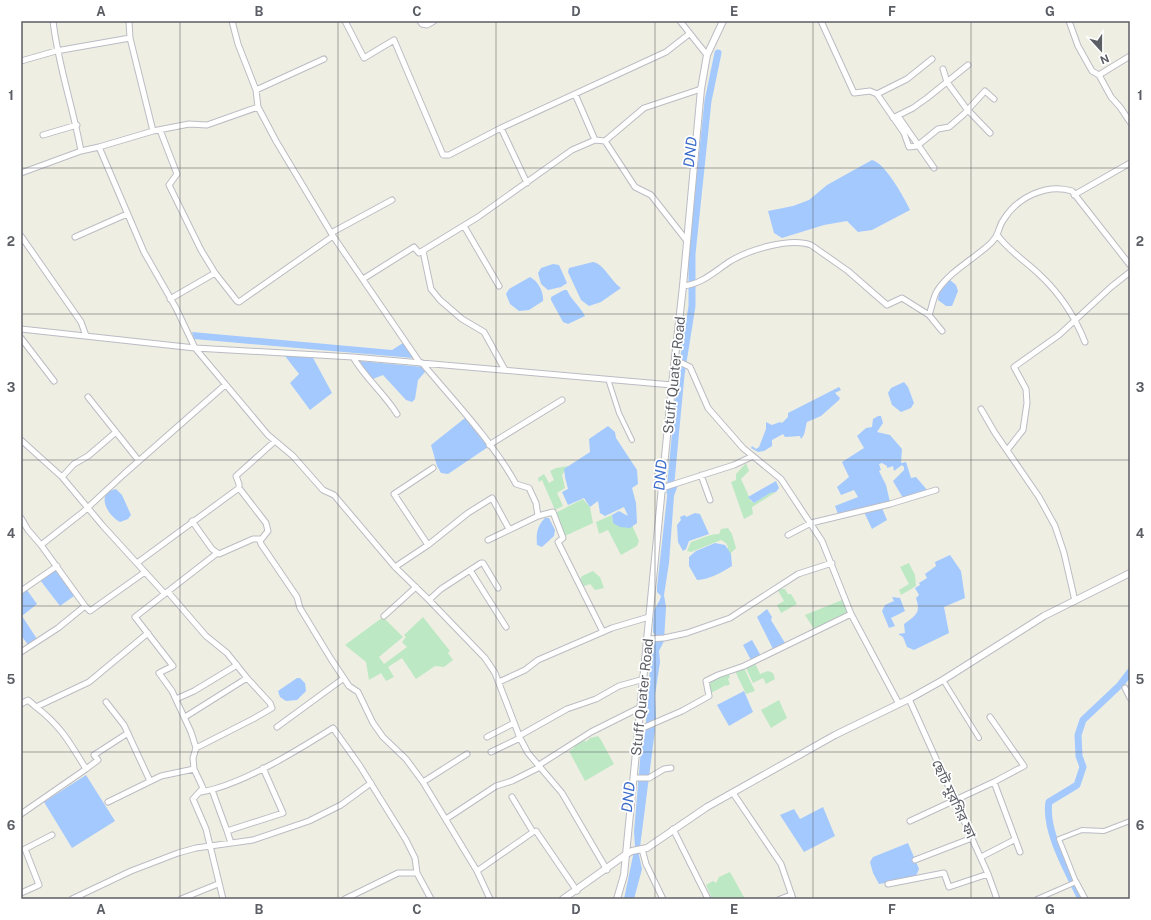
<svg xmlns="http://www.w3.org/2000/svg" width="1151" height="920" font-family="'Public Sans','Noto Sans Bengali',sans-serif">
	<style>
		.green { fill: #bde8c4 }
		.water { fill: #a3c9ff }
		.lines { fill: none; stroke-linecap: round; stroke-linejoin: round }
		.canal { stroke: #a3c9ff; stroke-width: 7 }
		.pedestrian-casing { stroke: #bbbcc3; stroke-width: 6 }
		.minor-casing { stroke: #bbbcc3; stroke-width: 7 }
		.tertiary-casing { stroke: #bbbcc3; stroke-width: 8 }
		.pedestrian { stroke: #fff; stroke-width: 4 }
		.minor { stroke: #fff; stroke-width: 5 }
		.tertiary { stroke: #fff; stroke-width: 6 }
		.grid { fill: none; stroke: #5b5e65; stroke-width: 1; stroke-opacity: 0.55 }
		.labels { text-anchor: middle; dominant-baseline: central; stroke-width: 3.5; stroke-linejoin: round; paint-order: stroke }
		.street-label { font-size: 14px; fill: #5b5e65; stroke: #fff }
		.water-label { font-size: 15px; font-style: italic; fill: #3c6dcb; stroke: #fff }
		.neatline { fill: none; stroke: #5b5e65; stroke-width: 1.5 }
		.grid-label { font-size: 13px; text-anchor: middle; font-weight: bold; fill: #5b5e65 }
	</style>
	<rect width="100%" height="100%" fill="#efeee3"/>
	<path class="green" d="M746,463l3,8 -8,8 10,22 3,2 16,-10 6,-1 -24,15 1,7 -9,5 -13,-37 5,-2v-6z
		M568,466l-6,9 3,13 -8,5 6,13 -8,4 -13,-30 -3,2 -1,-4 6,-4 5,9 5,-3 -4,-9 6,-3z
		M583,499l7,8 3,16 -28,13 -10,-23z
		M612,515l1,8 19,2 7,16 -2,5 -16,9 -13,-25 -9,4 -3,-12z
		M728,528l4,6 4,14 -6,6 -4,-4 2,-3 -2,-4 -5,-3 -30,12 -4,-1 4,-9c10,-3 18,-8 28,-8l2,-5z
		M909,563l6,12 1,11 -15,9 -2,-5 10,-6 -9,-17z
		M593,571l7,6 4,11 -9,2 -5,-6 -8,3 -2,-8 2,-3z
		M777,589h8l3,5h3l6,10 -16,9 -4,-8 7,-4z
		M842,600l6,13 -34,16 -9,-14z
		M383,617l20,20 -24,20 5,7 23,-17 -5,-5 4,-5 -2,-2 19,-18 27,34 -2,2 5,7 -9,7 -9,-1 -19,13 -14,-21 -14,9 6,10 -8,4 -5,-8 -12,7 -3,-18 -21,-17z
		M755,663l5,11 8,-3 5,2 2,6 -9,5 -3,-6 -10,5 -7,-15z
		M744,668l11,23 -9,3 -11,-23z
		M728,673l2,4 -2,2 2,5 -3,2 -1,-1 -15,8 -2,-7 1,-5z
		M779,700l8,18 -16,10 -10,-18z
		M598,736l3,4 13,24 -29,17 -16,-30 5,-3 -1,-3 10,-7 3,4 4,-4z
		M730,872l15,27h-33l-6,-14 7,-4 3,2 3,-6z"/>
	<path class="water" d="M872,160c13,3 32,37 38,50l-38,20 -14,2 -11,-11 -23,4 -42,13 -8,-5 -6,-22 25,-5 16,-6 18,-15z
		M593,262c11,2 17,18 28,26l-20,14 -12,4 -8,-6 -13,-28 1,-4z
		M553,264l6,1 8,18 -6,4 -13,3 -7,-6 -3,-11 3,-5z
		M530,277c8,4 14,15 13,24l-14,9 -10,1 -9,-7 -4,-10 3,-5z
		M950,280l6,5 2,6 -6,15h-6l-8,-6 1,-7z
		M564,290h3c4,10 13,16 18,26l-17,8 -5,-2 -12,-22v-3z
		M192,332l200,18 11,-7 10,15 -219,-19z
		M285,356h27l20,37 -22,17 -20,-27 9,-9z
		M360,361l63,6 2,5 -7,8 -3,19 -3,3 -6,-2 -23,-25 -10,4 -9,-8z
		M904,382l4,5 6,16 -3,5 -10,4 -9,-7 -4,-12 3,-5z
		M839,387l2,3 -6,3 5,5 -1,2 -18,16 -14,6c-2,5 -1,12 -6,17l-1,-3 -15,1 -2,-3 -11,6v6l-8,5 -6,1 -7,-4 1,-2 4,3 3,-2 7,-18v-7l6,3 8,-3 2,1 6,-6v-4z
		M878,416h3l2,7 -6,9 13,3 12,14 -1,14 5,-1 5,16 5,-1 12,14 -25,7 -10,-17 11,-11v-3l-2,-2 -8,6 -1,-5 -6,2v-2l-5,-3 -3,1 2,6 -2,1 7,14 4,17 -52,12 -3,-8 23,-9 -4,-7 -13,5 -4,-8 12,-10 -7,-15 22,-14 -7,-12 9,-8 6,-1 1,-8z
		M465,418l23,29 -40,27 -7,-1 -4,-7 -6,-21z
		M608,426l7,6 1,6 21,32 1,14 -6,4 4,15 1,20 -7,5 -10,-1 -7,-4 -1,-8 7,-4 9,5 -4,-9 -19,9 -5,-3 -2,-12 -8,6 -6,-9 -16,7 -6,-13 6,-3 -3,-12 -1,-8 26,-17 -1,-13z
		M776,481l3,7 -3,4 -6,1 -16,10 -6,-6z
		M678,485l-4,11 -5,67 -5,32 2,12 -2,34 -5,10 1,11 -5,33 1,24 -2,3 1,8 -16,125 3,14 -8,30h-10l11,-53 -1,-14 8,-95 3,-3 5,-66 5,-33 -2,-3c0,-6 0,-14 1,-21 2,-6 6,-9 7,-15l-4,-4v-5l11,-99z
		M116,489l6,6 9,20 -3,4 -8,3c-13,-7 -25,-29 -4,-33z
		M882,508l5,12 -15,9 -8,-17z
		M695,513l5,1 9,20 -20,7 -3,8 -3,2 -5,-9 -1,-17 4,-5 -1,-3 5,-2 1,2z
		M545,518h4l6,12 -1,6 -12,11 -5,-2c-1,-11 0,-19 8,-27z
		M715,543l10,2 6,9 1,12c-11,7 -22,13 -35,14l-8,-14v-9l7,-6z
		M950,555l11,16 4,27 -21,9 5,26 -35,17 -7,-3 -4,-10 -5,-3 7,-1 -1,-9c12,-9 17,-11 12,-26l3,-3 -4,-7 5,-3 -1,-2 8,-5 -2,-4 11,-8 -1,-4z
		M55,569l19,27 -14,10 -20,-26z
		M27,590l10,14 -15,12 15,23 -9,6 -7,-10v-41z
		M892,597l8,1 5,13 -14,7 4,8 -6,2 -7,-17 3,-6 9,-4z
		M767,609l5,8 -1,3 14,23 -12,6 -16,-32z
		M752,640l9,16 -10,4 -8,-15z
		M297,678h3l5,5 1,8 -9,9 -11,1 -6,-4 -2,-6z
		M744,691l9,21 -24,14 -12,-21z
		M86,775l29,46 -43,27 -28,-46z
		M823,807l12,29 -31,16 -24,-37 14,-6 6,10z
		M908,843l11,26 -4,9 -36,6 -6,-11 -3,-11 3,-5z"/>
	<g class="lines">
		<path class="canal" d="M670,492l11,-117 11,-69v-52l16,-153 10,-48
			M1081,899c-12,-26 -37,-68 -32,-97l28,-17 6,-18 -4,-11 -1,-21 5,-15 37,-35 10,-13"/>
		<defs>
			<path id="pedestrian" d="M608,379l11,34 13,27
				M943,680l36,58
				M779,899l13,-5
				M1037,899l39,-17 -17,-43 23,-9 22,1 26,-10"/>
			<path id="minor" d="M53,21c5,44 20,86 28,130l18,-4 45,105 32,56 19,40 73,87 25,21 30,34 11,5 61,72 34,33 56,58 10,15 25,65 8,15 34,40 45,77
				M129,21l1,17
				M232,21l6,23 18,46 2,17 18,34 57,95 87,127
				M345,21l19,37 30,-18 49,115h6l52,-27 165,-76 23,-18
				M420,21l2,3 5,1 7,-4
				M680,21l27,34
				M821,21l33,72 16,-2 7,3 27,39 5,14 8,-1 21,-17 11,-2 15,-13 21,-23 9,8
				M1069,21l9,25 14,25 7,4 12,22 9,10 10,15
				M21,61l35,-10 74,-13 23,93
				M943,69l4,13 19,26 24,25
				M1099,75l31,-19
				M256,90l68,-31
				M575,94l20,46
				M877,94l30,-15 25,-20
				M898,116l36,52
				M893,118l20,-10 14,-10 41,-33
				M501,128l26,55
				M160,130l17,44 -8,11 32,65 14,23 22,28 2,1 94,-66
				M43,135l34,-10
				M605,141l30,46 16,8 36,46
				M99,147l54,-16 36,-7 18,1 51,-18
				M21,173l60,-22
				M1074,195l56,-32
				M464,226l35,60
				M331,233l61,-33
				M21,236l60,86 5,14
				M998,236c12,16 29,26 43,40 19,18 34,41 44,66
				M75,237l52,-23
				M423,251l8,38 9,11 22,19 22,13 21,38
				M363,279l51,-32 5,6 59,-36 94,-67 23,-10 10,1 39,-33 57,-19
				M683,286c19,-2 31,-14 46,-24 19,-12 61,-25 82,-17l37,26 39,34 15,-7 27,17
				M170,299l45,-26
				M21,329l174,19 158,9 319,28
				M942,331l-13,-16c3,-8 4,-17 8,-24 13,-20 37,-32 54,-48 10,-10 6,-15 13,-24 14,-22 43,-36 68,-28l58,74
				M21,338l33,43
				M353,357c12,21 31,36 44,57
				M675,360l15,7 18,41 35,40 38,31 41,62 29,73 48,90
				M422,363c32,38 70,78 94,121l13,4 7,15 2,13
				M88,397l51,64
				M981,409l14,24 44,64 16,29 9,27 11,48
				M21,440l41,37 41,49 62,68
				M489,445l73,-45
				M1008,449l15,-19 4,-27 -1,-14 -12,-22 45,-32 52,-48 19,-15
				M701,475l9,25
				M62,477l12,-13 14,-8 28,-24
				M239,488v-4l-3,-8 39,-35
				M662,488l72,-23 19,-9
				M21,518l7,12 13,15 42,-33 41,-38 101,-89
				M192,521l20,28 7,5 34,-15h8
				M788,535l23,-12 79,-19 46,-14
				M488,540l50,-24 15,-4 10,26 -5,4 45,90
				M41,545l44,61
				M428,545l40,-32 24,-15 17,31
				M216,554l-81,63 38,49 -14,7 13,18 19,41 5,16 -3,10 1,11 9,19 -10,11 13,30 17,70
				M137,563l102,-75 27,35 2,8 -8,10 1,3 36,53 3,11 31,51 18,27 9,6 15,31 10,14 23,22 17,23 54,89 13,28
				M395,567l33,-22 -34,-51 39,-26
				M470,570l36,57
				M21,591l36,-25
				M168,592l38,44 21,17 20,25 -62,39
				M429,600l12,-11 40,-26h2l15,25
				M384,616l32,-29
				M648,639l16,-1 23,-5 43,-15 68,-44 34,-11
				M21,652l37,-24 27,-22 5,5 55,-39
				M499,682l26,-12 13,-10 74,-32 37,-11
				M1125,688l5,10
				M176,699l18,-8 43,-26
				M909,699l79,175 9,25
				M106,702l18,23 26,56
				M21,704l7,-4 8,7 53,-25 59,-49
				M277,727l67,-49
				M638,730l44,-19 27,-15 -3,-15 12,-6 26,-9 107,-52
				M519,736l48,-27 29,-10 23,-13 25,-7
				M487,737l27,-14
				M196,748l57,-29 19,-11 -2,-5 -23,-25
				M491,752l29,-14
				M86,769l12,-9 -4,-5 34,-22
				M634,778h15l15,-9 7,-1
				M423,782l44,-28
				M994,782l26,70
				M212,790l15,41 56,-18 -20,-45
				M201,792c41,-7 97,-42 132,-64l27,38 46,74 9,18 2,15 14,26
				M733,793l48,71 12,35
				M512,797l21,35 3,-1 41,60
				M108,802l53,-26 33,-7
				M21,814l65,-45c-16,-26 -25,-43 -50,-62
				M446,819l50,-33 16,-5 26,-13 1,-3 52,-33 50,-25
				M910,821l84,-39 30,-16 -34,-49
				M673,829l35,70
				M227,831l4,12
				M642,849l4,15 17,35
				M981,857l33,-17
				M915,860l57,-22
				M477,871l56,-39
				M1076,882l9,17
				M888,884l56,-11 5,14 39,-13
				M21,893l18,-8 -14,-36 27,-14
				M72,899l59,-28 47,-18 18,-5 57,-8 56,-19 32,-16 30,-22
				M181,899l37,-15
				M345,899l53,-26h19"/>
			<path id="tertiary" d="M563,899l62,-44 7,-4 15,-3 60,-41 128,-72 74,-36 34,-19 101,-64 86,-43
				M617,899l7,-24 48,-490 11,-99 18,-197 6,-34 16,-34"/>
		</defs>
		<use href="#pedestrian" class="pedestrian-casing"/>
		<use href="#minor" class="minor-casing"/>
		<use href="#tertiary" class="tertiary-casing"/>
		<use href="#pedestrian" class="pedestrian"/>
		<use href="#minor" class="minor"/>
		<use href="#tertiary" class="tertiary"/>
	</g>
	<path class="grid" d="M180,21v878M338,21v878M496,21v878M655,21v878M813,21v878M971,21v878M21,168h1109M21,314h1109M21,460h1109M21,606h1109M21,752h1109"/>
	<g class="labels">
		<g class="street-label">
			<text transform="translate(674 375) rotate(-84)">Stuff Quater Road</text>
			<text transform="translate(642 697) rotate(-84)">Stuff Quater Road</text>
			<text transform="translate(954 799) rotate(65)">ছোট মুরগির ফা</text>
		</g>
		<g class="water-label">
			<text transform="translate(690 152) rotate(-84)">DND</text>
			<text transform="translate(660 475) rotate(-85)">DND</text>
			<text transform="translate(628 797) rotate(-84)">DND</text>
		</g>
	</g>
	<rect width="1151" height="920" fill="none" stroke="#ffffff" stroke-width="44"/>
	<g transform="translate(1101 50) rotate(159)" stroke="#ffffff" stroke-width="3" paint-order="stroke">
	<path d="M0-3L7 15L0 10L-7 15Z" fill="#5b5e65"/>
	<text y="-6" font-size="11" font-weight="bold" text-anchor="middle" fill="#5b5e65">N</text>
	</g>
	<rect x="22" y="22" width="1107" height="876" class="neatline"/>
	<g class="grid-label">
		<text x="101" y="16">A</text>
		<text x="259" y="16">B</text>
		<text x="417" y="16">C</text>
		<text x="576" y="16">D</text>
		<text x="734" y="16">E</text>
		<text x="892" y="16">F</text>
		<text x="1050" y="16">G</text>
		<text x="11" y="100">1</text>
		<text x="1140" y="100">1</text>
		<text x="11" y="246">2</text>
		<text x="1140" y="246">2</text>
		<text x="11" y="392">3</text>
		<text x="1140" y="392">3</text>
		<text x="11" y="538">4</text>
		<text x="1140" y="538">4</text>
		<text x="11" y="684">5</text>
		<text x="1140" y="684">5</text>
		<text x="11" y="830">6</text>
		<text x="1140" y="830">6</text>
		<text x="101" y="914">A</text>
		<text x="259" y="914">B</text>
		<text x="417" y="914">C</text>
		<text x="576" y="914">D</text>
		<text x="734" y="914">E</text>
		<text x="892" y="914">F</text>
		<text x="1050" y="914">G</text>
	</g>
</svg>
